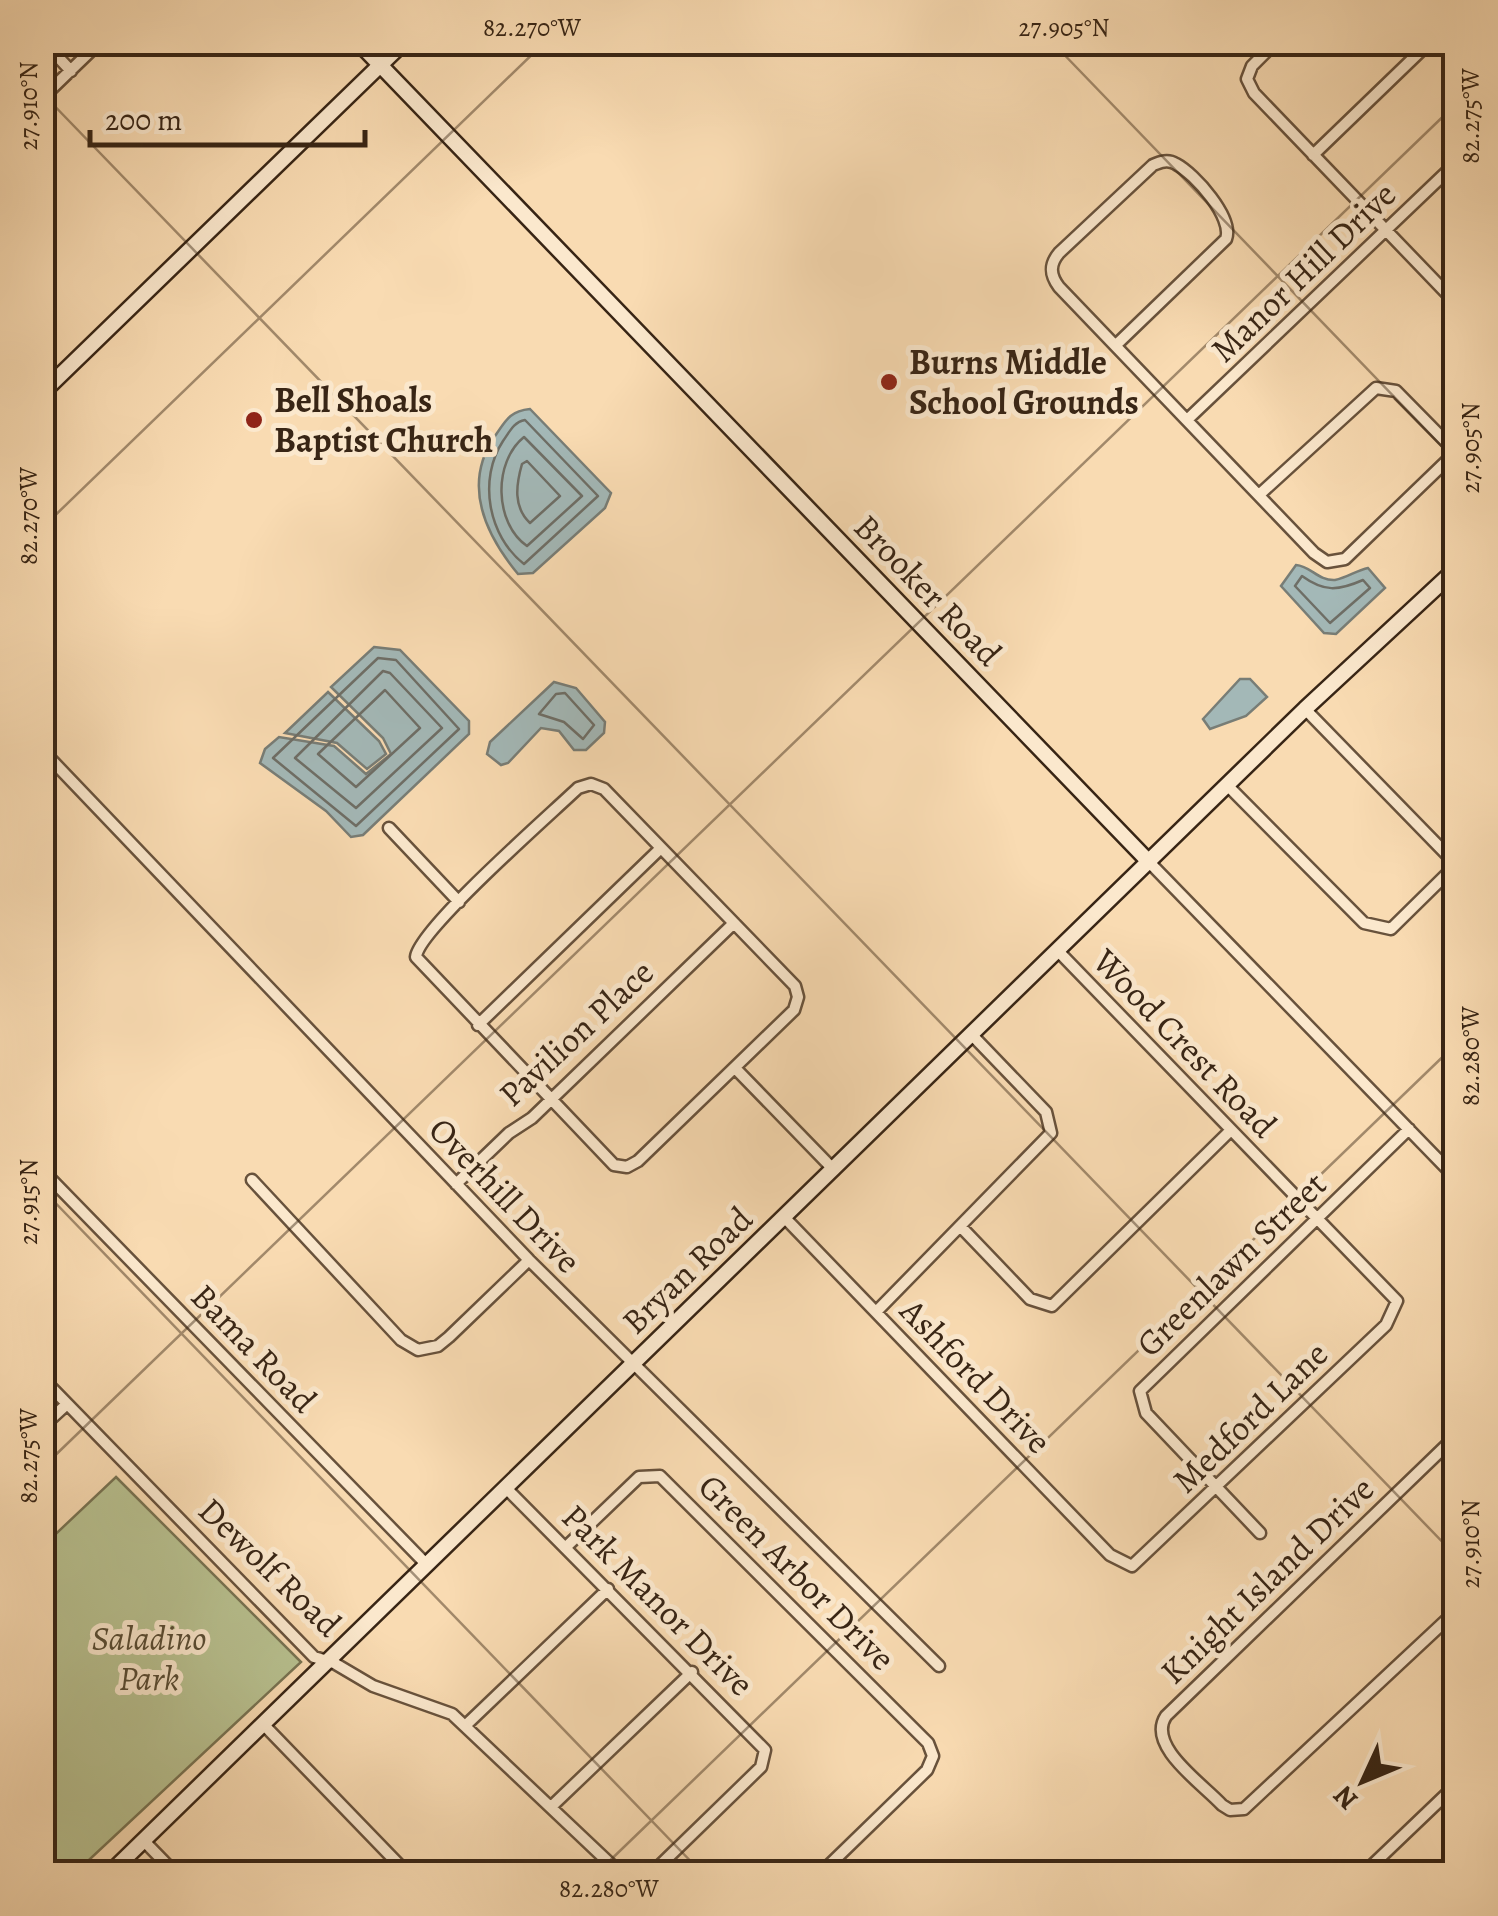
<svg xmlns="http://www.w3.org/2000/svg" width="1498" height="1916" font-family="Alegreya,serif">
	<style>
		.green { fill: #b8c190; stroke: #787352; stroke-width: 2.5 }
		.water { fill: #a3b8b7; stroke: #787d76; stroke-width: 2.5 }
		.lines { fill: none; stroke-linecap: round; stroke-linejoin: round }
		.shore { stroke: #6e6e66; stroke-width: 2.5 }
		.street-casing { stroke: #68523c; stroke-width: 15 }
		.secondary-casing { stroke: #382515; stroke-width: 19 }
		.street { stroke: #fbe8cd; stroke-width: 10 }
		.secondary { stroke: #fbe8cd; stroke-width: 14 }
		.ticks { fill: none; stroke: #382515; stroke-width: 2.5; stroke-opacity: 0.45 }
		.poi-dot { fill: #8f2418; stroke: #fbe8cd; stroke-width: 4 }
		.labels { text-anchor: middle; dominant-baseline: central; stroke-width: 10; stroke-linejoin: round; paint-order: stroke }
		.street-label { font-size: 35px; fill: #382515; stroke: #fbe8cd }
		.poi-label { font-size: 35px; font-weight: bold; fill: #382515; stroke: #fbe8cd; text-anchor: start }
		.park-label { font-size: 35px; font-style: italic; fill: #584c34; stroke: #fbe8cd }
		.neatline { fill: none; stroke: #382515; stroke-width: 4 }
		.ticks-label { font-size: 25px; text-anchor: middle; fill: #382515 }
	</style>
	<rect width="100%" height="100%" fill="#f9dbb2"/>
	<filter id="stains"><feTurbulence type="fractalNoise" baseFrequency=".002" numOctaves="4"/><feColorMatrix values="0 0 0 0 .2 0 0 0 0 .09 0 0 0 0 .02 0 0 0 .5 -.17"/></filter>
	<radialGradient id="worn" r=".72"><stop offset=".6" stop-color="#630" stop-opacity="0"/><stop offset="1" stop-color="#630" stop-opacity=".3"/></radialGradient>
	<path class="green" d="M116,1477l185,185 -226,211 -32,1v-328z"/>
	<path class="water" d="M530,409l81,84 -6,15 -72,65 -15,1c-33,-40 -56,-90 -23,-138 11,-16 15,-25 35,-27z
		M1296,565c15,1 22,16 39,15 12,-2 22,-10 33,-12l17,20 -49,46 -12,-1 -43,-47z
		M374,647l26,3 69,71v13l-106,101 -12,2 -25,-26 -66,-48 5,-14 14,-12 55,9 32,28 25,-20 -8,-16 -52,-51z
		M1240,679h10l17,18 -21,19 -36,13 -7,-10z
		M554,682l22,6 29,34 -1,11 -18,17h-12l-15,-19 -18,-3 -33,35 -7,2 -14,-11 3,-12z
		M328,692l51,49 7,13 -19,15 -30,-26 -52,-10z"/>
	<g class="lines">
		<path class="shore" d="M525,420l73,76 -74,68c-36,-28 -46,-85 -21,-123 7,-10 11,-19 22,-21z
			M524,437l58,59 -55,50c-33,-23 -34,-84 -3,-109z
			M527,461l33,35 -30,27c-17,-16 -14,-38 -8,-59z
			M1302,576c22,16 36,15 61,4l7,8 -40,35 -35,-37z
			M378,658l18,2 63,69 -103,97 -83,-68z
			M383,671l7,2 52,55 -86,80 -61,-50z
			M385,690l35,38 -64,59 -38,-33z
			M565,693l29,32 -11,14 -19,-17 -25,-8 17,-20z"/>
		<defs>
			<path id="street" d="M44,42l27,29
				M1276,42l-24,24 -5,13 7,14 202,210
				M42,98l58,-56
				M1313,155l117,-113
				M1116,345l110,-106c8,-21 -31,-65 -50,-75 -8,-5 -16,-2 -23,1l-94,88c-10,12 -9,22 0,34l255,266 13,9 18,-3 111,-107
				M1188,419l268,-256
				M1260,494l116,-106 20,3 60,61
				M1305,709l151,155
				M42,750l487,510 410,406
				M591,784l13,5 191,197 3,11 -4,13 -156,151 -11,6 -13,-2 -198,-208c2,-27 135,-143 162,-169z
				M1228,786l136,137 27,6 65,-64
				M389,828l70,74
				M1150,863l306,315
				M478,1025l183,-177
				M735,1068l99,102
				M42,1170l385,395
				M252,1180l149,160 17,10 20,-4 11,-9 80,-77
				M456,1184l53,-51 23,-15 202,-195
				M785,1218l325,337 22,11 254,-241 11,-24 -338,-349
				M962,1228l68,71 22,7 179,-176
				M876,1312l175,-179 -5,-21 -74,-77
				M42,1378l272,279 20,6 39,23 79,28 169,160
				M42,1427l25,-23
				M1456,1436l-290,280c-20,30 37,68 56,89l8,5 14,-1 212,-198
				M506,1488l259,262 -4,17 -110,107
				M1260,1533l-114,-120 -6,-22 269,-262
				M42,1543l4,4
				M566,1547l73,-70 21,-1 268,267 5,13 -6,14 -107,104
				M263,1724l145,150
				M466,1725l142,-136
				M552,1806l140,-134
				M143,1840l33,34
				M1363,1874l93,-89"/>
			<path id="secondary" d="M358,42l792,821
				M42,393l362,-351
				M109,1874l1196,-1165 151,-140"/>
		</defs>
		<use href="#street" class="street-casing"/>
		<use href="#secondary" class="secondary-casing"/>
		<use href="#street" class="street"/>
		<use href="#secondary" class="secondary"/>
	</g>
	<path class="ticks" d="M1052,42l404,419M42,93l1414,1463M42,528l503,-486M42,1189l661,685M42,1468l1414,-1364M596,1874l860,-830"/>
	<g class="poi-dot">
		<circle cx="889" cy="382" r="10"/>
		<circle cx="254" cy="420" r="10"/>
	</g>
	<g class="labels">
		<g class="street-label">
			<text transform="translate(1303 272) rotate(-44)">Manor Hill Drive</text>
			<text transform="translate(928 590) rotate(46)">Brooker Road</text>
			<text transform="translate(576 1033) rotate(-43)">Pavilion Place</text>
			<text transform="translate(1185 1043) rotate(46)">Wood Crest Road</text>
			<text transform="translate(505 1195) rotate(46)">Overhill Drive</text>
			<text transform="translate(1231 1264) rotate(-44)">Greenlawn Street</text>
			<text transform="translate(687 1270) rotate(-44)">Bryan Road</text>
			<text transform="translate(254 1348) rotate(46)">Bama Road</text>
			<text transform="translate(976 1376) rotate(46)">Ashford Drive</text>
			<text transform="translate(1250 1417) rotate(-44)">Medford Lane</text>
			<text transform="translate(270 1567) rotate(44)">Dewolf Road</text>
			<text transform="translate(797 1572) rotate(45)">Green Arbor Drive</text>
			<text transform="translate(1267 1580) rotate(-44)">Knight Island Drive</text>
			<text transform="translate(658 1600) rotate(45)">Park Manor Drive</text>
		</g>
		<g class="poi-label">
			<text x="909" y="362">Burns Middle<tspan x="909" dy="40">School Grounds</tspan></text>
			<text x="274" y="400">Bell Shoals<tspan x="274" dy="40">Baptist Church</tspan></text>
		</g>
		<g class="park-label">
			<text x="149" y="1638">Saladino<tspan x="149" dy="40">Park</tspan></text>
		</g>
	</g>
	<rect width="1498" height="1916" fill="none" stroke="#f9dbb2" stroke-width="110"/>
	<g transform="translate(1363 1781) rotate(226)" stroke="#fbe8cd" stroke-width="8" paint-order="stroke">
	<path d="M0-8L18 38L0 25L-18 38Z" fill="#382515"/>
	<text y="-15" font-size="28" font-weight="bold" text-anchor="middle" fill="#382515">N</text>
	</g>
	<path d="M90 130v15h275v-15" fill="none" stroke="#382515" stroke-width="5"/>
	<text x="105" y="130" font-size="30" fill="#382515" stroke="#fbe8cd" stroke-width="8" paint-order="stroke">200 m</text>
	<rect x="55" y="55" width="1388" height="1806" class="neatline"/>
	<g class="ticks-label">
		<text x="532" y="36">82.270°W</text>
		<text x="1064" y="36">27.905°N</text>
		<text transform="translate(28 106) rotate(-90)" y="9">27.910°N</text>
		<text transform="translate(1470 116) rotate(-90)" y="9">82.275°W</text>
		<text transform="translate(1470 448) rotate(-90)" y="9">27.905°N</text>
		<text transform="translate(28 516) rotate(-90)" y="9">82.270°W</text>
		<text transform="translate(1470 1056) rotate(-90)" y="9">82.280°W</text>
		<text transform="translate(28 1202) rotate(-90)" y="9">27.915°N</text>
		<text transform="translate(28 1456) rotate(-90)" y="9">82.275°W</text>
		<text transform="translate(1470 1544) rotate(-90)" y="9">27.910°N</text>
		<text x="609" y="1897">82.280°W</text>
	</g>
	<rect width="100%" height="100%" filter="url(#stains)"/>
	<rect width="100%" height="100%" fill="url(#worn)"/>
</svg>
